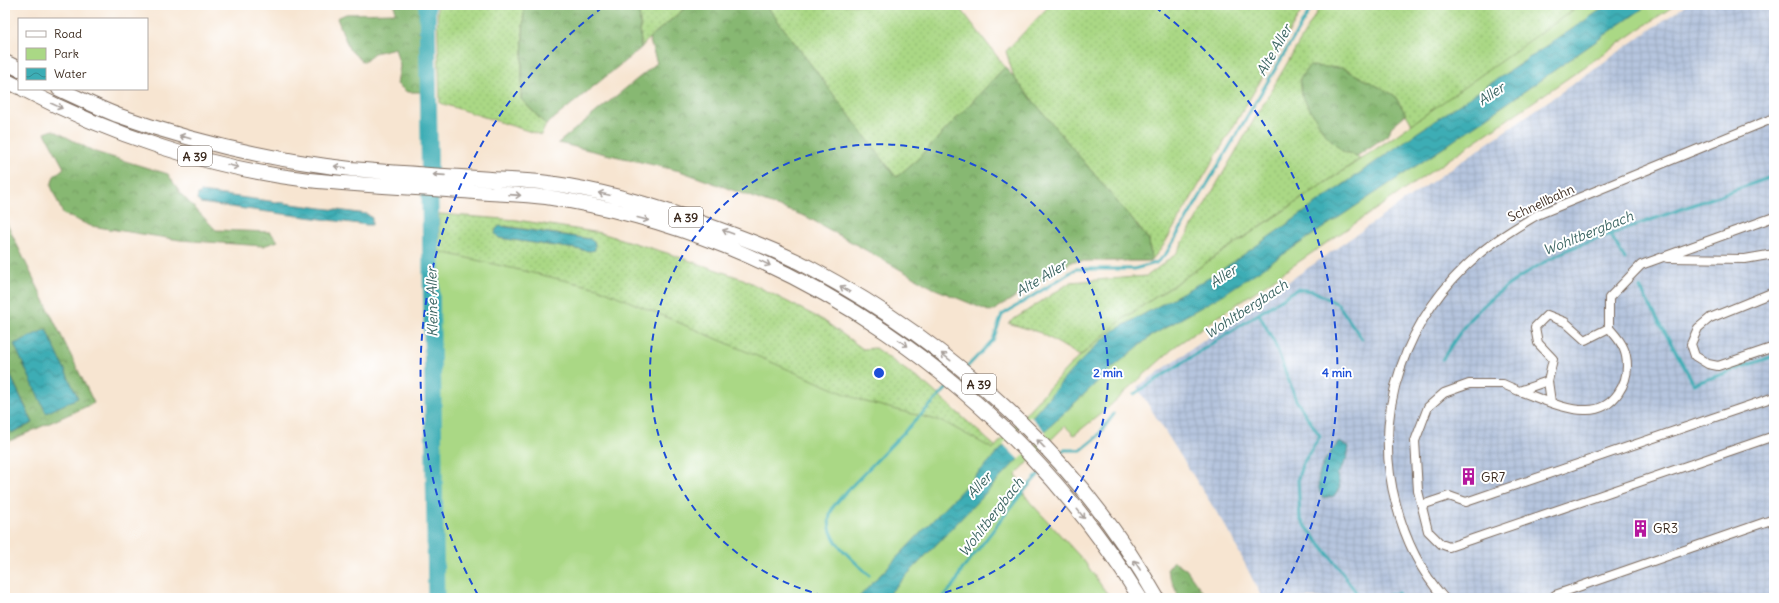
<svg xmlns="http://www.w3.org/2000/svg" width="1779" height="603" font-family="Delius,sans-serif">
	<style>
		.industrial { fill: url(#industrial-grid) }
		.grass { fill: url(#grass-dots); stroke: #728152; fill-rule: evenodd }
		.forest { fill: url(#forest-crowns); stroke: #617148 }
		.park { fill: #aad885; stroke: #728152 }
		.water { fill: url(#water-waves); stroke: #3c6c6a }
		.pier { fill: #f7e5d1 }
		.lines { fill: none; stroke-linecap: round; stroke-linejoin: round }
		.stream { stroke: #3cadb5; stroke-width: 3 }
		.river { stroke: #3cadb5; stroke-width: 17 }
		.street-casing { stroke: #7d6b5d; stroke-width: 10 }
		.highway-casing { stroke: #7d6b5d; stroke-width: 16 }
		.street { stroke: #fff; stroke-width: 8 }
		.highway { stroke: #fff; stroke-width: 14 }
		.oneway { stroke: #a79f9a }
		.ring { fill: none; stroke: #1d4ed8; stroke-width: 2; stroke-dasharray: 7 5 }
		.labels { text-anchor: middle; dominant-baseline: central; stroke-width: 4; stroke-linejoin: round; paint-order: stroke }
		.shield { fill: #fff; stroke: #766a62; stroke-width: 1 }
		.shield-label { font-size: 12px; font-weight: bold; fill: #3b2a1e }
		.street-label { font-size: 13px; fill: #3b2a1e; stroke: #fff }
		.poi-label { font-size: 13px; fill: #3b2a1e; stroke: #fff; text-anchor: start }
		.water-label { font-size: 14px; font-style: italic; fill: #3b6562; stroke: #fff }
		.centre { fill: #1d4ed8; stroke: #fff; stroke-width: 2 }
		.ring-label { font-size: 12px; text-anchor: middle; font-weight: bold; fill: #1d4ed8; stroke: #fff; stroke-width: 4; stroke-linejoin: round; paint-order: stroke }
	</style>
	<defs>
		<pattern id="industrial-grid" width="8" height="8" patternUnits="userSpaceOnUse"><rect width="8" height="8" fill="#b6c5de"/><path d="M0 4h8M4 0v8" fill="none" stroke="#9da9be"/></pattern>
		<pattern id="grass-dots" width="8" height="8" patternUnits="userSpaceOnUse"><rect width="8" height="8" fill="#aad885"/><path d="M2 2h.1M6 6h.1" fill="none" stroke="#93ba72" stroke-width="1.8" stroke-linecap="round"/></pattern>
		<pattern id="forest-crowns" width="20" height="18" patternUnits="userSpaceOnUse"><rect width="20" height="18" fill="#87b872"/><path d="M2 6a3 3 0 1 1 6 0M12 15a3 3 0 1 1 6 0" fill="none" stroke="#70965d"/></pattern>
		<pattern id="water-waves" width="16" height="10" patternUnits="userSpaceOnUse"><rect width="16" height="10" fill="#3cadb5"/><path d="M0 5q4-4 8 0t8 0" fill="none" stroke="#348d93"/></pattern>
	</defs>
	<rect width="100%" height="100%" fill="#fff"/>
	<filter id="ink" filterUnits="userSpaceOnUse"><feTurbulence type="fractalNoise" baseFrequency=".025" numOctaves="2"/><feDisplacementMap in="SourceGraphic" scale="8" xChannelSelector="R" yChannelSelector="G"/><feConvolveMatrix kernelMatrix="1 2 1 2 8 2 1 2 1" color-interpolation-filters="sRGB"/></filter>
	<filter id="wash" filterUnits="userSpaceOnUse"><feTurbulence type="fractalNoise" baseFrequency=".012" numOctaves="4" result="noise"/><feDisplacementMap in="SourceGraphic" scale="16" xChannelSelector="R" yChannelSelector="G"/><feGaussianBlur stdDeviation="0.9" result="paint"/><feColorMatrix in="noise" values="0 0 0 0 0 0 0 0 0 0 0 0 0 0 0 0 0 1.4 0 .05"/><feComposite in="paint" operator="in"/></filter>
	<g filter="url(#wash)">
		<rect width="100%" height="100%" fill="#f7e5d1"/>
		<path class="industrial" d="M1686,5h88v593h-512l-33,-66 -92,-145z"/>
		<path class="grass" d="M437,5h87l-3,94 25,26 -5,10 -101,-32z
			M639,5h50l-40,33 -8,10z
			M766,5h192l47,62 -87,92 -22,19z
			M1050,5h255l-142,241 -12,15 -2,-21 -135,-162 -8,-27z
			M1321,5h260l-169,119 -18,-29 -51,-27 -1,83 15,5 3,3 -237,160 -43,37 -39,-23 -33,-10 63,-41 76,-6 29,-22z
			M439,214l78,6 84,13 66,20 76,26 80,41 40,29 12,-1 53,38 69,62 -314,150h-27l-216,-90zM505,226l85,13v12l-91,-13 -4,-4z"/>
		<path class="forest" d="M395,5h29l1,87h-18l-10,-8 3,-18 -5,-18 -21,5 -11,9 -14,-13 -12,-31 9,-4 49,-1z
			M524,5h115l2,43 -95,77 -25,-26z
			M689,5h77l130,172 22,-18 87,-92 144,173 2,21h-78l-82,51 -58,-24 -126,-71 -127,-46 -122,-28 99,-80 -8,-25z
			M1309,66l34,2 51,27 12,19 -15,13 -2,7 -32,22 -15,-5 -17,-17 -23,-38 -2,-18z
			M53,130l42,22 73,22 12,19 36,37 54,2 8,9 -15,5 -83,-6 -89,-14 -28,-12 -12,-28 3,-10 10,-8 -19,-35z
			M5,220l89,183 -89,40v-23l6,13 22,-10 -28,-60z
			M1174,561l12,8 21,29h-28l-12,-28z"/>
		<path class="park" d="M1580,5h95l-498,340 -74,67 -29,23 -9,-9 -49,48 6,17 8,11 54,59 26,37h-680l-2,-349 170,39 264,113 82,21 49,27 75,-82 55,-48 272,-183z"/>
		<path class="water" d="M1608,5h40l-205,143 -219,146 -73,42 -41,34 -65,61 -160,167h-27l174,-181 39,-46 28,-28 16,-13 101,-56 202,-142z
			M201,192l166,22 5,4v7h-5l-167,-22 -3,-3 1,-6z
			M500,226l90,13 5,4v7l-5,1 -91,-13 -4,-4 1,-5z
			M46,329l32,69 -32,15 -32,-69z
			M5,364l28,59 -22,10 -6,-13z
			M1339,442l10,5 -2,11 -10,17 3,12 -6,9 -11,2c-13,-20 3,-41 16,-56z"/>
		<path class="pier" d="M1030,416l17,17 -28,27 -16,-16z"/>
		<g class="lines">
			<path class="stream" d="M1610,234l15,25
				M1640,288l54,96 80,-28
				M1259,314l16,30 21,56 24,36 -18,29 -4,13 2,41 39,49 21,30
				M1442,360c9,-14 18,-29 28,-41 27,-30 63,-52 99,-70l205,-73
				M966,368l27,-28 9,-25 74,-46h58l22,-6 10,-9 147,-249
				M1134,394l163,-105 16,2 25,13 24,35
				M1058,456l6,-6h17l16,-13 17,-23
				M869,575c-18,-18 -51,-39 -36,-68 3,-4 7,-8 10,-12l107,-110
				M942,598l13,-14 7,-14 60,-77 17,-19
				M1380,598l18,-5 3,5"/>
			<path class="river" d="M427,5l9,593"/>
		</g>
	</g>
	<g filter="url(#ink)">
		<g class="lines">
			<defs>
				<path id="street" d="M1774,217l-133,48 -32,33v30l-24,12 -20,-18 -18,-7 -12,12 3,16 15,16 -5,22 -29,10 -16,-7h-34l-25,9 -16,14 -13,34 3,50 10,40 13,13 8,3 325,-111
					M1667,258l78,1 29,-5
					M1774,292l-64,26 -12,10 -7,16 4,12 13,8 10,2 56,-19
					M1548,381l3,21
					M1519,391c20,7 47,20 68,19 27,0 44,-28 39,-54 -2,-11 -10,-20 -17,-28
					M1422,505l27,-9 17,6 308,-105
					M1555,595l219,-76
					M1444,598c-24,-27 -39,-59 -48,-94 -25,-93 10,-188 83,-250 17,-15 38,-27 58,-39l237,-97"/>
				<path id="highway" d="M5,62l14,7
					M5,80l14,7
					M23,89c85,45 190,80 286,91 60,6 120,8 180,13 19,1 38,2 57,4 246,37 464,191 594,401
					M59,89c19,9 38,18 58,26 76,27 154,45 234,54 47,4 93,7 140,10 18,1 38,1 57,4 54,7 108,23 159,42 36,13 72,26 105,44 141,76 266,189 345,329"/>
			</defs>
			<use href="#street" class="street-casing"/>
			<use href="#highway" class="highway-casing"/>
			<use href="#street" class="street"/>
			<use href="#highway" class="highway"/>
		</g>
		<defs><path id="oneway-shaft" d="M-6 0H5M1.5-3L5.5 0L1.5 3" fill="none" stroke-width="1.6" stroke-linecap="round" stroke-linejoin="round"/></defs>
		<g class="oneway">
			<use href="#oneway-shaft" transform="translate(57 106) rotate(25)"/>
			<use href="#oneway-shaft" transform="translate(185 137) rotate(-164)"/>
			<use href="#oneway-shaft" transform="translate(233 166) rotate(14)"/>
			<use href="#oneway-shaft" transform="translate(340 167) rotate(-172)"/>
			<use href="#oneway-shaft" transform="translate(439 175) rotate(-176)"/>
			<use href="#oneway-shaft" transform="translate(604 194) rotate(-168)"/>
			<use href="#oneway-shaft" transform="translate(515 195) rotate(4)"/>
			<use href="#oneway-shaft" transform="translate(643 219) rotate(15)"/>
			<use href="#oneway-shaft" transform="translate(728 232) rotate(-160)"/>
			<use href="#oneway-shaft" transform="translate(765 263) rotate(26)"/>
			<use href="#oneway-shaft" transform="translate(845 289) rotate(-149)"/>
			<use href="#oneway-shaft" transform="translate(903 343) rotate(34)"/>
			<use href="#oneway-shaft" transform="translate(946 357) rotate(-142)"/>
			<use href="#oneway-shaft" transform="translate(1041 444) rotate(-133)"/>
			<use href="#oneway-shaft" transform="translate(1081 514) rotate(51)"/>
			<use href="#oneway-shaft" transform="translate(1137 565) rotate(-123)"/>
		</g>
	</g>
	<g class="ring">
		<path d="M835 598A229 229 0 1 1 923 598"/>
		<path d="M478 595A458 458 0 0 1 603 7M1155 7A458 458 0 0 1 1280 595"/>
	</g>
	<defs>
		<symbol id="building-bare" viewBox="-9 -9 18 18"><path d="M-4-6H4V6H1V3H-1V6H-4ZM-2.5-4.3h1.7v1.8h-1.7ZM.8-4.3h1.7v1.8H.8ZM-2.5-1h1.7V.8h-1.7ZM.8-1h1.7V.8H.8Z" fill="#b5179e" stroke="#fff" stroke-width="2.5" paint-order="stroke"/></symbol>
	</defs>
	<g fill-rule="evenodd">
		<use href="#building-bare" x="1456" y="464" width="25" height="25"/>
		<use href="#building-bare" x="1628" y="516" width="25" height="25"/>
	</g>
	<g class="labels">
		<g class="shield">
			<rect x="178" y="146" width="34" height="20" rx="3"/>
			<rect x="669" y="207" width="34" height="20" rx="3"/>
			<rect x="962" y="374" width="34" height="20" rx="3"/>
		</g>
		<g class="shield-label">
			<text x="195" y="156">A 39</text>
			<text x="686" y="217">A 39</text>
			<text x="979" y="384">A 39</text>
		</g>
		<g class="street-label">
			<text transform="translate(1541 203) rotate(-25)">Schnellbahn</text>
		</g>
		<g class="poi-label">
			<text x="1481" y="477">GR7</text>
			<text x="1653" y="528">GR3</text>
		</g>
		<g class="water-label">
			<text transform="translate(1274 50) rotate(-60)">Alte Aller</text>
			<text transform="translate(1491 94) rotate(-34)">Aller</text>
			<text transform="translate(1588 233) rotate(-22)">Wohltbergbach</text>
			<text transform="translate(1223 276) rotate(-33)">Aller</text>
			<text transform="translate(1041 278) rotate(-31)">Alte Aller</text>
			<text transform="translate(432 302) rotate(-91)">Kleine Aller</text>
			<text transform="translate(1246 309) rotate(-33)">Wohltbergbach</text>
			<text transform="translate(979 485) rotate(-46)">Aller</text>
			<text transform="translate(991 517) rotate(-52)">Wohltbergbach</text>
		</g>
	</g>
	<circle cx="879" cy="373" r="6" class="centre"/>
	<g class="ring-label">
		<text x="1108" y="377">2 min</text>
		<text x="1337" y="377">4 min</text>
	</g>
	<rect width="1779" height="603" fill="none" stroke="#fff" stroke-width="20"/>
	<rect x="18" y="18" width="130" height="72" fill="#ffffff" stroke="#b1aaa5"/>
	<rect x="26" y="31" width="20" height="6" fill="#ffffff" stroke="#b1aaa5"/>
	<text x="54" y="38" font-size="12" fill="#3b2a1e">Road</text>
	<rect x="26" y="48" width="20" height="12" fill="#aad885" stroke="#b1aaa5"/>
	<text x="54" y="58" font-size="12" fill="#3b2a1e">Park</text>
	<rect x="26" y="68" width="20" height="12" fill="url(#water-waves)" stroke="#b1aaa5"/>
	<text x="54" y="78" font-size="12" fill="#3b2a1e">Water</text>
</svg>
